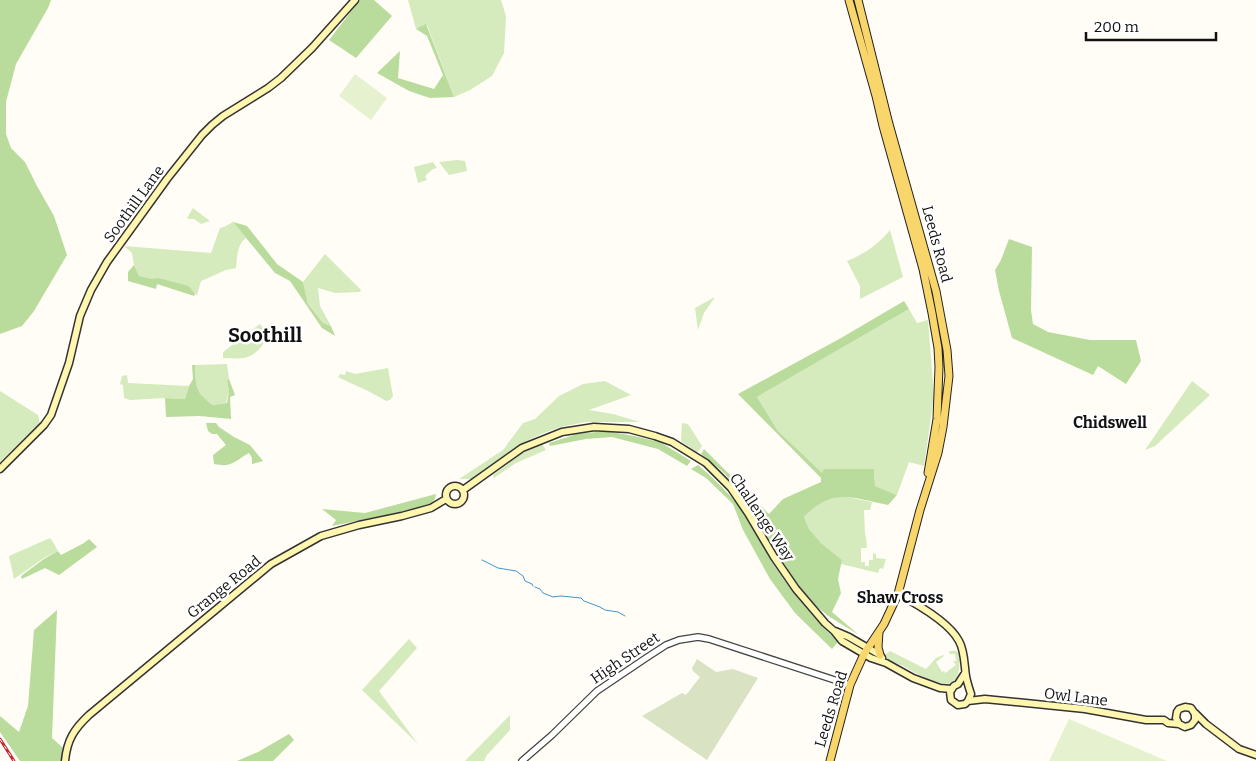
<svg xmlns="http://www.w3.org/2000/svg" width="1256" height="761" font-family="Bitter,serif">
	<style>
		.green { fill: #d5ebbd }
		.forest { fill: #b9dc9c }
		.cemetery { fill: #d9e3c4 }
		.pitch { fill: #e6f2cf }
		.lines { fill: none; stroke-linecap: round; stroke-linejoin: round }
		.stream { stroke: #3f96cf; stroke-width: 1 }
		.tertiary-casing { stroke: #444; stroke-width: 8 }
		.secondary-casing { stroke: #333; stroke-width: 9 }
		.primary-casing { stroke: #222; stroke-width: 9 }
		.tertiary { stroke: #fff; stroke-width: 5.5 }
		.secondary { stroke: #fff6b0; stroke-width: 6 }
		.primary { stroke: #f9d66b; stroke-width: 7 }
		.rail-casing { stroke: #c4262e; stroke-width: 3 }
		.rail { stroke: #fff; stroke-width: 1; stroke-dasharray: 4; stroke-linecap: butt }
		.labels { text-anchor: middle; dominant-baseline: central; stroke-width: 5; stroke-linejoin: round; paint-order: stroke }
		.street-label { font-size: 15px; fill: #111; stroke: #fff }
		.neighbourhood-label { font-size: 16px; font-weight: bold; fill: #111; stroke: #fff }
		.district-label { font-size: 20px; font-weight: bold; fill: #111; stroke: #fff }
	</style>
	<rect width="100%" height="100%" fill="#fffdf5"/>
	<path class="green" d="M408,0h93l5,16 -2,37 -12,23 -22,14 -16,7 -27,-72 -11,4z
		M458,160l7,1 2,10 -18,4 -10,-13z
		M433,162l4,6 -4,1 -8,7 2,4 -9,3 -4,-16z
		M193,208l17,13 -9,3 -7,-5h-6l-1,-1z
		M233,222l13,16c-9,6 -9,20 -10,30l-10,2 -25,11 -4,14 -2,-1 -6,-8 -38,-6 -12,-4 -5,-11 -2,-12 -8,-7 87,7 9,-25 4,-1z
		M890,230l13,47 -43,22v-13l-13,-25c17,-7 31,-16 43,-31z
		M325,254l36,36 -1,2 -25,1 -17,-5 2,18 11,20 -8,-3 -15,-19 -5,-22z
		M715,297l-11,16 -6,17 -3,-22z
		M909,309l8,14 11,-3 6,76 -10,70 -15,-4 -12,33 -22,-9 -1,-17 -52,5 -44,-43 -21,-34z
		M260,324c1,1 5,6 5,7 4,12 -10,25 -21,27 -6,1 -14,0 -21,0v-6z
		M227,364l2,15 -2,1 2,12 -3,11 -13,2c-18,-13 -17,-18 -18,-40z
		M388,368l5,28 -3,4 -4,1c-16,-10 -32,-16 -48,-24l2,-3 5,1 1,-4 9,3z
		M127,375l1,8 61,3 -4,13 -20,-1 -35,2 -6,-2 -1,-13 -3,-1 2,-8z
		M605,381l26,14 -42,15 24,4 27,8h-55l-24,5 -20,7 -20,10 -50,35h-12l44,-29 20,-27 12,-4 24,-23 24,-12z
		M1192,381l18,14 -55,51 -10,4z
		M0,391l38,24 2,9 -40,38z
		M682,423l6,1 14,22 -5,7 -16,-12z
		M542,444l4,6 -30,13 -22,15 -1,-3 28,-21z
		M842,496l30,6 -2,8h-6l1,24 1,3 1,11h-6v14h4v4h4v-6h4v-7l3,1v4l10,1 -3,10 -3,-1 -2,5 -37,-9 1,-4 -21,-17 -12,-14 -5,-12c13,-13 20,-17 38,-21z
		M50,538l3,4 5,9 -14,7 -30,21 -5,-23z
		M409,639l8,9 -38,43 39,53 -56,-54z
		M890,651l36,18 10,-11 7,-3 1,1 -8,6 6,10 2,-1 1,2 11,-8 -3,-4h3l-1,-7h-5l-1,-2v-1c3,0 6,-1 9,1 3,4 1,21 -1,25 -1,3 -4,5 -5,7 -18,0 -32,-8 -47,-17 -7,-4 -16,-5 -20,-12z
		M510,715v15l-23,25 -3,6h-19z"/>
	<path class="forest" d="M0,0h51l-3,8 -32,56 -10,38v32l5,14 14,14 12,24 17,30 13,39 -33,56 -12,15 -22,8z
		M360,0h14l18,16 -36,42 -27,-18z
		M426,24l28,73 -24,1 -21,-7 -32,-18 23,-22 -2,27 36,11 9,-14 -16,-39 -11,-7z
		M233,222l14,4 30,38 26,18 5,22 15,19 8,3 4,10 -13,-8 -32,-47 -15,-8z
		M1009,239l23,8 -1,63 2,14 15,8 42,8h46l5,21 -15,23 -28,-18 -5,9 -81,-37 -13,-47 -4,-21 6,-10z
		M134,265l5,11 12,3 7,-1 31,8 6,8 -1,2 -37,-12 -1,5 -28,-8v-9z
		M904,301l5,8 -152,88 21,34 44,42 2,-4h50l1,17 22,9 -9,10c-37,-7 -54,-18 -84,12l5,12 12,14 21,17 -4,19 3,14 -9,19 27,23c-19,-12 -39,-22 -52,-39 -31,-38 -49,-85 -82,-122 -7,-7 -16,-13 -24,-20l3,-5 65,65 14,-15 38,-17v-4l-83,-84 103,-56z
		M192,365h3c1,22 0,27 18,40l14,-2 2,-11 -2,-12 2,-1 6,16 -5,2 1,22 -31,-3 -34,1 -1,-19 20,1 4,-13 4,-7z
		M206,423h10l3,4 15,10 16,8 13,16 -11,3v-6l-3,-5c-14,8 -18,15 -35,11l-1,-9 13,-10 -9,-11h-5l-4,-3z
		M606,431l28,5 26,6 31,19 -4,5 -29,-17 -46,-12 -26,2 -36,7 -1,-3 28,-9z
		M698,465c19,16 38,35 52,56 9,14 15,30 24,44 18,28 40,53 64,77l-6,7 -37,-36 -25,-34 -27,-49 -10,-26 -27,-26 -15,-9z
		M436,494l-1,5 -5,6 -39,9 -59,12 4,-6 -14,-11 43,4z
		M89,539l8,8 -38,28 -14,-7 -23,11 -1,-3 23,-17 14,-8 3,4 23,-12z
		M57,610l-5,128 11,10 -2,13h-41l-20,-29v-16l19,16 9,-26 6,-76z
		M289,734l5,6 -21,21h-36l21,-9z"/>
	<path class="cemetery" d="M697,659l19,13 17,-3 25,9 -51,82 -65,-44 40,-23 4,2 14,-18 -7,-6 -1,-3z"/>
	<path class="pitch" d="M355,74l32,24 -16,22 -32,-24z
		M1069,719l98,42h-118z"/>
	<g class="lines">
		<path class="stream" d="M482,560l16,8 18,3 7,5 2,5 7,3 1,2
			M535,587l5,2 3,4 10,4 8,-1 20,2 3,3 16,6 5,3 13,2 7,4"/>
		<defs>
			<path id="tertiary" d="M522,761l30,-26 45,-44 49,-33 20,-13 13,-5 19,-3 11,2 141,46"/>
			<path id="secondary" d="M0,469l44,-44 7,-10 18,-52 11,-47 11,-26 16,-28 60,-83 35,-44 10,-10 11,-9 45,-28 13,-10 31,-30 43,-48
				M446 495a9 9 0 1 1 18 0a9 9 0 1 1-18 0Z
				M463,490l59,-42 40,-16 32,-5 35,2 26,7 17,6 34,21 25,25 17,25 26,44 22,32 29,34 9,8 8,10 29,17 15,5 27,15 27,10 11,1
				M898,594c19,10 51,28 61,47 6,11 5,23 7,35 1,6 3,12 5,18l-3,7
				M835,631l14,6 31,18 2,3
				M965,673l-7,11 -4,2 -4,6 1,8 7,5 7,-1 3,-3 17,-2 100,10 61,11h18l4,3 11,1 6,3 6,-2 4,-5v-6l-4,-6 -6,-1 -6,2 -2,3 -1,6 3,6
				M1195,713l11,11 33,25 17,6
				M65,761c2,-21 9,-32 24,-46l182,-151 50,-28 38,-11 43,-9 29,-8 15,-9"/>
			<path id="primary" d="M849,0l27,96 7,30 40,143 9,44 6,35 1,19 -2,52 -9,54
				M879,632l-1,15 2,8
				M830,761l20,-76 14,-31 20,-30 14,-30 22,-84 18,-57 5,-26 6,-51 -2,-26 -11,-59 -47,-167 -31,-124"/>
		</defs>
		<use href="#tertiary" class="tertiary-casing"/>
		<use href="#secondary" class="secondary-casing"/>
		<use href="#primary" class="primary-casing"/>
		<use href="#tertiary" class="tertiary"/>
		<use href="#secondary" class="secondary"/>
		<use href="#primary" class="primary"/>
		<defs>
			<path id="rail" d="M0,739l14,22"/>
		</defs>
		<use href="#rail" class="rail-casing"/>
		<use href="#rail" class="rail"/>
	</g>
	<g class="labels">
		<g class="street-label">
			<text transform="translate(134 204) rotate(-54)">Soothill Lane</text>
			<text transform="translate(937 244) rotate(75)">Leeds Road</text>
			<text transform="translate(762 517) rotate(56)">Challenge Way</text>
			<text transform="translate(224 587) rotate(-39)">Grange Road</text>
			<text transform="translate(625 658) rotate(-34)">High Street</text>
			<text transform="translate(1076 697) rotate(7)">Owl Lane</text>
			<text transform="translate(831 709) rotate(-73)">Leeds Road</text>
		</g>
		<g class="neighbourhood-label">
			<text x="1110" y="422">Chidswell</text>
			<text x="900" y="597">Shaw Cross</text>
		</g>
		<g class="district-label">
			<text x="265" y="335">Soothill</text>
		</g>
	</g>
	<path d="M1086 32v8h130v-8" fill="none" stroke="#111111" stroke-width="2.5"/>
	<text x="1094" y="32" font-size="15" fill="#111111" stroke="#ffffff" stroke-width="4" paint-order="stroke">200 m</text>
</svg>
